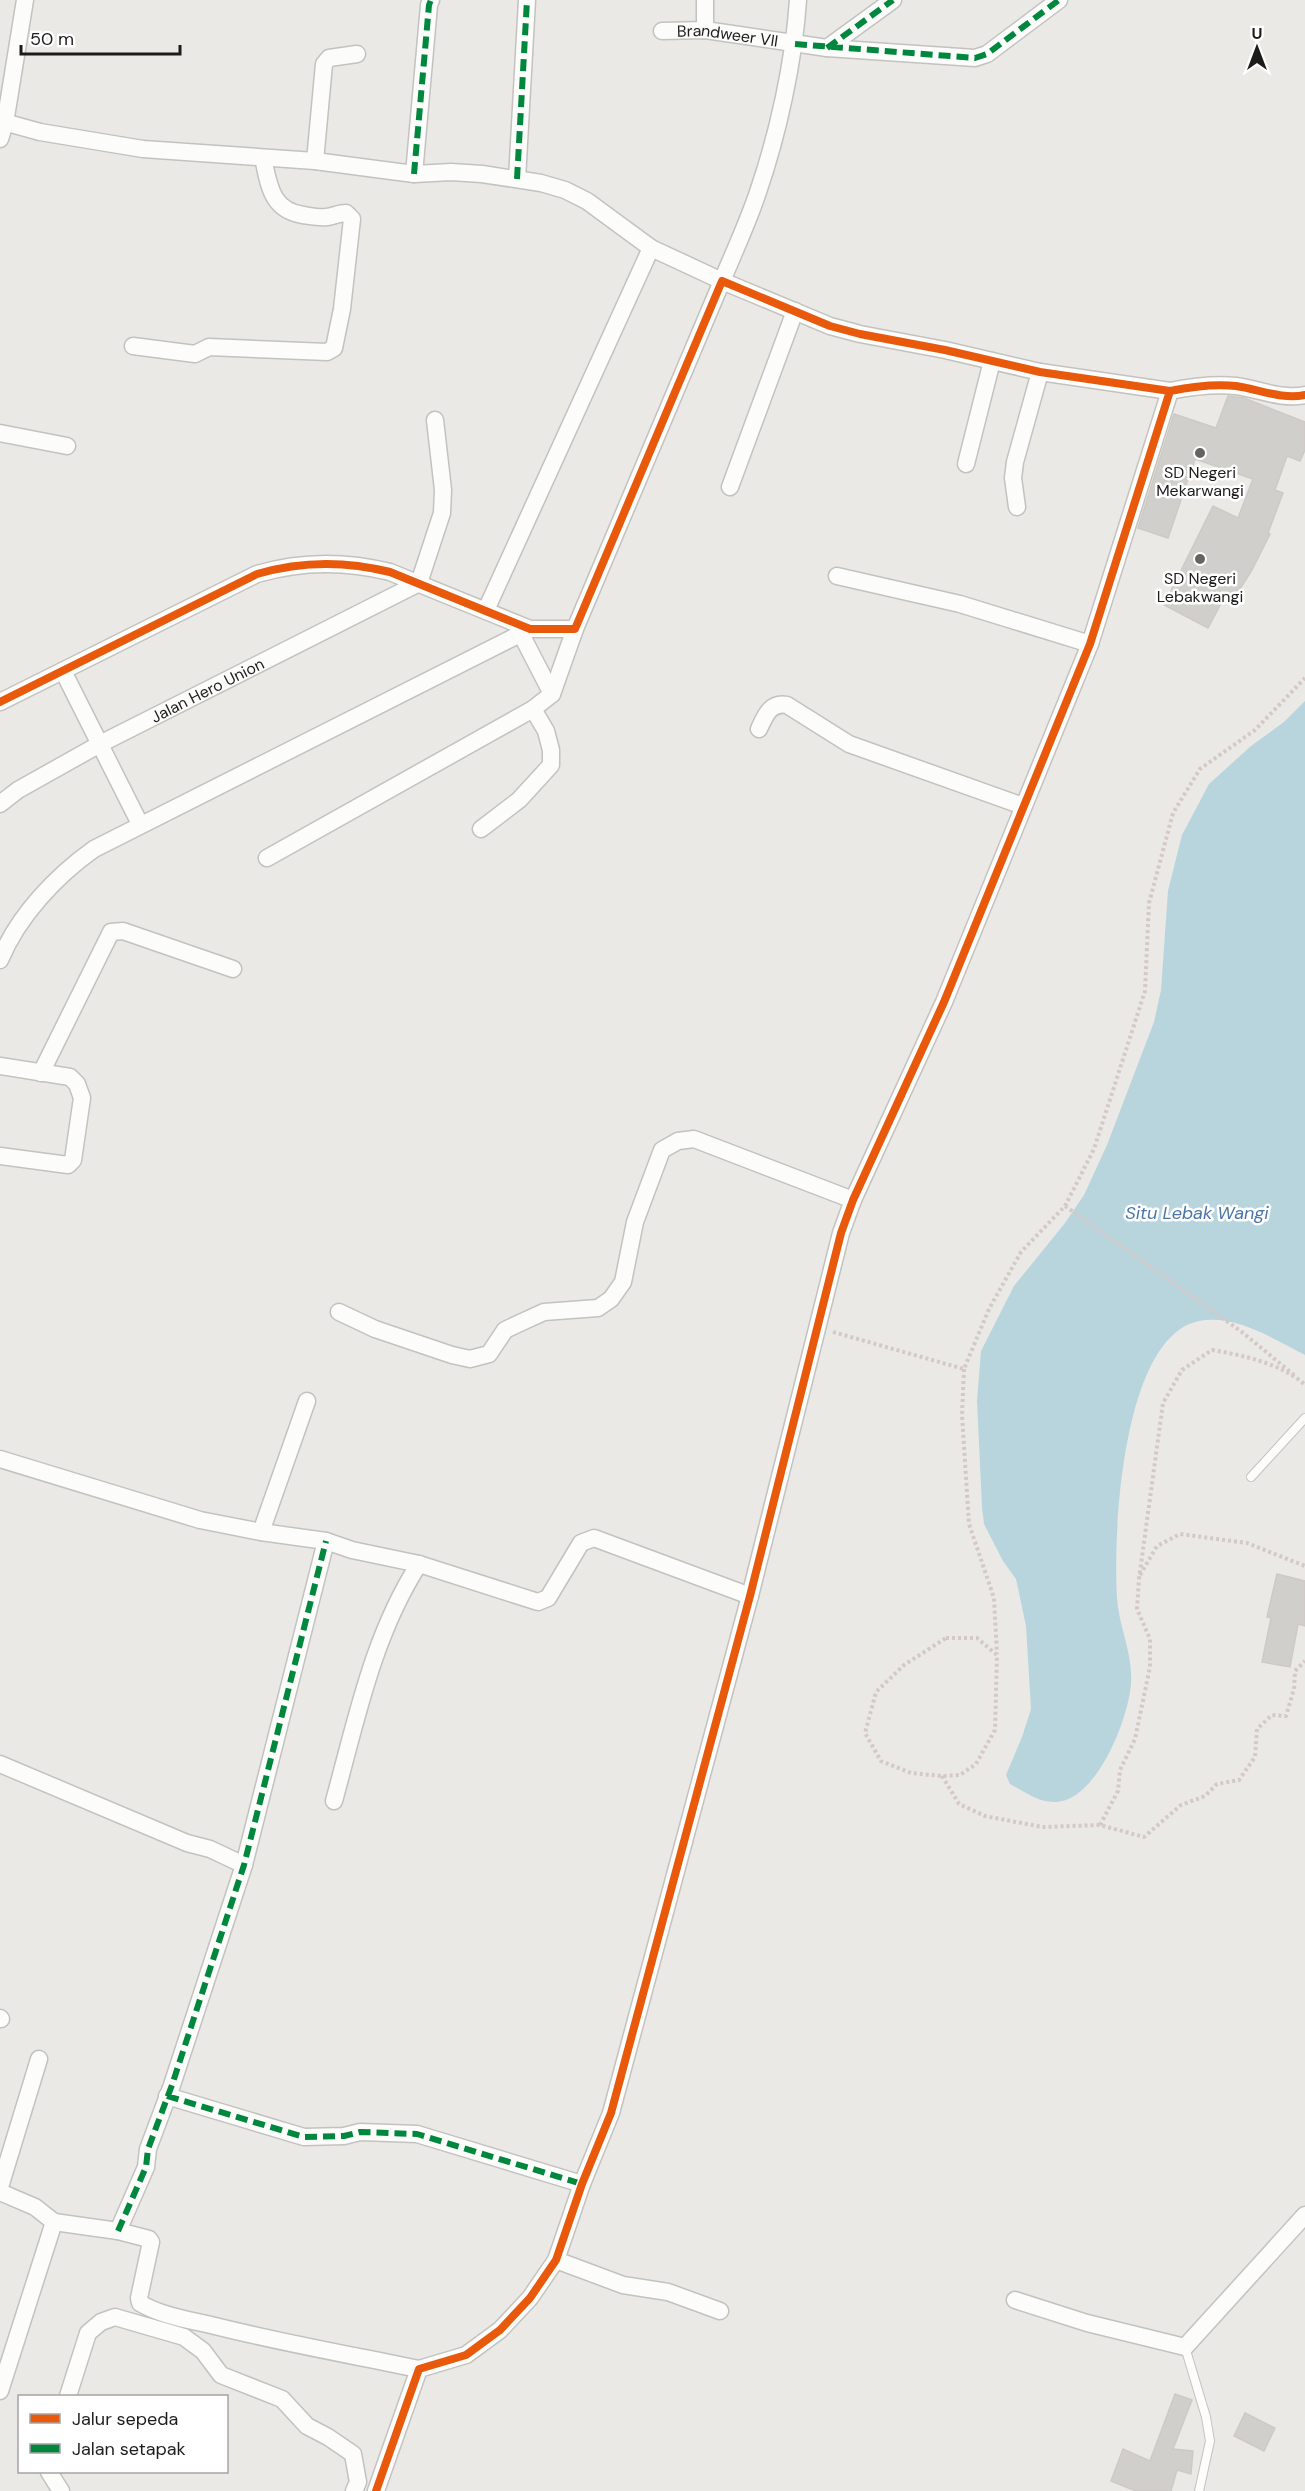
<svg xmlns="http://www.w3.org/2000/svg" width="1305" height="2491" font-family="'DM Sans',sans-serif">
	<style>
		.water { fill: #b8d5de }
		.building { fill: #d1cfcc; stroke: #cdcac6; stroke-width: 1.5 }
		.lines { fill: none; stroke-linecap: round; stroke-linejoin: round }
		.lane-casing { stroke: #c3c2c1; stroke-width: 10 }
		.street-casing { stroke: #c3c2c1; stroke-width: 19 }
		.path { stroke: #d5c8c5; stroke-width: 4; stroke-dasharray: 3 3; stroke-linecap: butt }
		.lane { stroke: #fcfcfb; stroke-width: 8 }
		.street { stroke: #fcfcfb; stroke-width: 16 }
		.quiet { stroke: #00873e; stroke-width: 6; stroke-dasharray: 12 6; stroke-linecap: butt }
		.cycleway-casing { stroke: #fff; stroke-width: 11 }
		.cycleway { stroke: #e8590c; stroke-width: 8 }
		.poi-dot { fill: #646462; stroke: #fff; stroke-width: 2 }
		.labels { text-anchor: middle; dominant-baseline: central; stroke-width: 5; stroke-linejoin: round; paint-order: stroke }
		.street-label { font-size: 16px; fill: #1c1c1c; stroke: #fff }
		.poi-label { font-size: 16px; fill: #1c1c1c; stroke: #fff }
		.water-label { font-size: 18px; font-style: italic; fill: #4a75aa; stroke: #fff }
	</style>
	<rect width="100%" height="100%" fill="#eae9e5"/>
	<path class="water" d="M1305,701v654c-31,-16 -70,-41 -106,-34 -78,16 -86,216 -82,277 2,30 16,55 14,85 -2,35 -34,117 -75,119 -17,1 -31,-10 -46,-18l-4,-9 16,-38 9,-28 -5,-83 -10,-47 -13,-18 -19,-37 -2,-17 -5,-106 4,-50 33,-65 51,-63 19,-28 23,-50 47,-123 7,-32 7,-99 14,-56 27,-51 42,-38 33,-24z"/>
	<path class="building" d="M1228,396l16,2 61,24v28l-5,11 -13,-5 -12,34 8,3 -15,40 2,1 -18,36 -19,30 -8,-4 -17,32 -44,-23 49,-99 25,12 15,-39 -58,-20 -27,79 -30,-10 36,-114 42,14z
		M1277,1574l28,7v45l-7,-2 -8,43 -28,-5 9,-44 -4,-1z
		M1175,2394l17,6 -19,49 20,2 -2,23 -14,-4 -6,21h-35l-25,-10 12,-32 27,12z
		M1245,2413l30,15 -11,23 -30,-15z"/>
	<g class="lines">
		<defs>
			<path id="lane" d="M1251,1477l54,-59
				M1185,2347l21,70 4,24 -11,50"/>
			<g id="street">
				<path d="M705,30v-30"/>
				<path id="s1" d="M662,31l43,-1 122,18 148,10 12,-4 72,-54"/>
				<path d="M827,48l66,-48"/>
				<path d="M0,121l40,11 103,17 172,12 99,13 37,-2 31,2 59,9 24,7 22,11 64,47 71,33c12,-29 26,-59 36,-89 20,-58 36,-131 40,-192"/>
				<path d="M0,139l5,-16 20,-123"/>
				<path d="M315,161l9,-97 5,-6 28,-4"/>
				<path d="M414,174l15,-169 2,-5"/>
				<path d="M517,179l10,-179"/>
				<path d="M133,346l62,8 14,-7 118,5 7,-4 8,-39 10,-90 -6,-6c-7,0 -12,3 -19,4 -7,1 -17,-1 -24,-2 -32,-5 -34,-30 -40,-57"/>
				<path d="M0,433l67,13"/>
				<path d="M966,464l26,-103"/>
				<path d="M730,487l65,-176"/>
				<path d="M1017,507l-4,-29 2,-16 25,-90"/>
				<path d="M837,576l123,28 130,40"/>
				<path d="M419,583l23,-70 1,-23 -8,-70"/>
				<path d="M486,610l165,-362"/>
				<path d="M521,634l31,60"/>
				<path d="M63,671l77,153"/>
				<path d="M0,702l257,-128c44,-13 89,-13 133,-2l140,57h45l147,-348 108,45 30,8 85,16 95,22 130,19c20,-4 45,-7 66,-5 22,3 46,14 69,9"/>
				<path d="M759,729c6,-13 11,-27 28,-24l62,39 174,62"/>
				<path id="s2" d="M0,804l18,-14 82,-46 319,-161"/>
				<path d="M481,829l38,-29 32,-35v-15l-5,-19 -13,-22"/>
				<path d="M267,858l266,-149 19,-15 23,-65"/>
				<path d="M0,960c18,-44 56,-84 94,-111l436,-220"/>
				<path d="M0,1066l70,11 7,7 5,14 -9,62 -5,5 -68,-9"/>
				<path d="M41,1073l70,-141 12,-1 110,38"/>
				<path d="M339,1312l36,17 77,26 18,4 19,-5 16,-24 17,-8 22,-10 54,-4 13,-9 12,-17 12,-60 27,-72 16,-9 16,-2 159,61"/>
				<path d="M0,1459l200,61 61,12 65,9 26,9 67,14 119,38 10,-4 33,-55 13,-5 156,58"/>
				<path d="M261,1532l46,-131"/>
				<path d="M0,1764l187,79 23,6 34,16"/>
				<path d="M334,1801c22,-80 39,-166 85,-237"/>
				<path d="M0,2018l1,1"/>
				<path d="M167,2096l137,41 40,-1 16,-4 57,2 165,50"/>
				<path d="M0,2187l39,-128"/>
				<path d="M0,2192l35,15 19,15"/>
				<path d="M118,2231l28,-64 2,-18 24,-64 72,-220 82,-324"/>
				<path d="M556,2260l67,25 45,7 52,19"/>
				<path d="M1015,2300l72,23 98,24 120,-132"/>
				<path d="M0,2391l54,-169 64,9 31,8 2,3 -12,56 1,5c21,13 51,17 75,23 68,17 136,29 204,43"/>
				<path d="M68,2396l20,-63 13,-11 14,-5 69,20 19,14 18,24 61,24 25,27 21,11 25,17 5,28 -4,9"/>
				<path d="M49,2472l12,19"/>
				<path d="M376,2491l43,-122 47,-14 34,-25 30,-32 26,-38 26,-76 29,-71 139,-517 91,-363 12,-33 91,-198 146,-358 80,-253"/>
			</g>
		</defs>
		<use href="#lane" class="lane-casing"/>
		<use href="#street" class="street-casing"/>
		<path class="path" d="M1065,1206l177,126 52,43
			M833,1332l131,37 25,-60 32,-57 44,-46 29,-57 51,-158 4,-88 24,-90 27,-44 55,-39 50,-52
			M964,1369l-2,46 7,109 25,74 3,56
			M1140,1575l17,-29 23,-12 67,9 58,23
			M946,1638h31l20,17 -2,75 -19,34 -16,11 -18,1 -31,-3 -30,-12 -16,-28 11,-41 28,-27z
			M942,1776l17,28 26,12 57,11 58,-2 44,12 37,-32 24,-9 12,-12 22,-4 16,-23 2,-28 15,-14 14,1 8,-27 1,-18 10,-10
			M1100,1825l18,-34 2,-21 15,-31 15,-72v-28l-13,-30 2,-30 24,-176 19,-33 30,-20c30,5 71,14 93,35"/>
		<use href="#lane" class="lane"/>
		<use href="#street" class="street"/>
		<path class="quiet" d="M795,44l180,14 12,-4 72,-54
			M827,48l66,-48
			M414,174l15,-169 2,-5
			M517,179l10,-179
			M167,2096l137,41 40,-1 16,-4 57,2 165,50
			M118,2231l28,-64 2,-18 24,-64 72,-220 82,-324"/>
		<defs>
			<path id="cycleway" d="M0,702l257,-128c44,-13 89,-13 133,-2l140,57h45l147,-348 108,45 30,8 85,16 95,22 130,19c20,-4 45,-7 66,-5 22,3 46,14 69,9
				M376,2491l43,-122 47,-14 34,-25 30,-32 26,-38 26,-76 29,-71 139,-517 91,-363 12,-33 91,-198 146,-358 80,-253"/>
		</defs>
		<use href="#cycleway" class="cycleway-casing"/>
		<use href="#cycleway" class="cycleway"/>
	</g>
	<g class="poi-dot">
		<circle cx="1200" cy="453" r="6"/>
		<circle cx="1200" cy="559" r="6"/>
	</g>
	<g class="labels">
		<g class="street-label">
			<text stroke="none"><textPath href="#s1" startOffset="66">Brandweer VII</textPath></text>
			<text stroke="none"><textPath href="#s2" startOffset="237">Jalan Hero Union</textPath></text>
		</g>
		<g class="poi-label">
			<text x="1200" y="472">SD Negeri<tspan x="1200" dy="18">Mekarwangi</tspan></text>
			<text x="1200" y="578">SD Negeri<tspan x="1200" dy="18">Lebakwangi</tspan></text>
		</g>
		<g class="water-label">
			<text x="1197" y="1213">Situ Lebak Wangi</text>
		</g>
	</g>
	<rect x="18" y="2395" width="210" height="78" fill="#ffffff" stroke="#a4a4a4" stroke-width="1.5"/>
	<rect x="30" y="2414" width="30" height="9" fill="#e8590c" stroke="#a4a4a4" stroke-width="1.5"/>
	<text x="72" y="2425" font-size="18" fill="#1c1c1c">Jalur sepeda</text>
	<rect x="30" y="2444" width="30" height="9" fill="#00873e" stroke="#a4a4a4" stroke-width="1.5"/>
	<text x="72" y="2455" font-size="18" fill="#1c1c1c">Jalan setapak</text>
	<g transform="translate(1257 48)" stroke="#ffffff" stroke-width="4.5" paint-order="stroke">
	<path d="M0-4.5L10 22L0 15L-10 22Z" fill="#1c1c1c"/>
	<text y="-9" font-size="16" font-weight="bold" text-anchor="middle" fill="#1c1c1c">U</text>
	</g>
	<path d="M21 45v9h159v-9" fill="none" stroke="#1c1c1c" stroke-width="3"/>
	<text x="30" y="45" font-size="18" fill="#1c1c1c" stroke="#ffffff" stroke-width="4.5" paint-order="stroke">50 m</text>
</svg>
